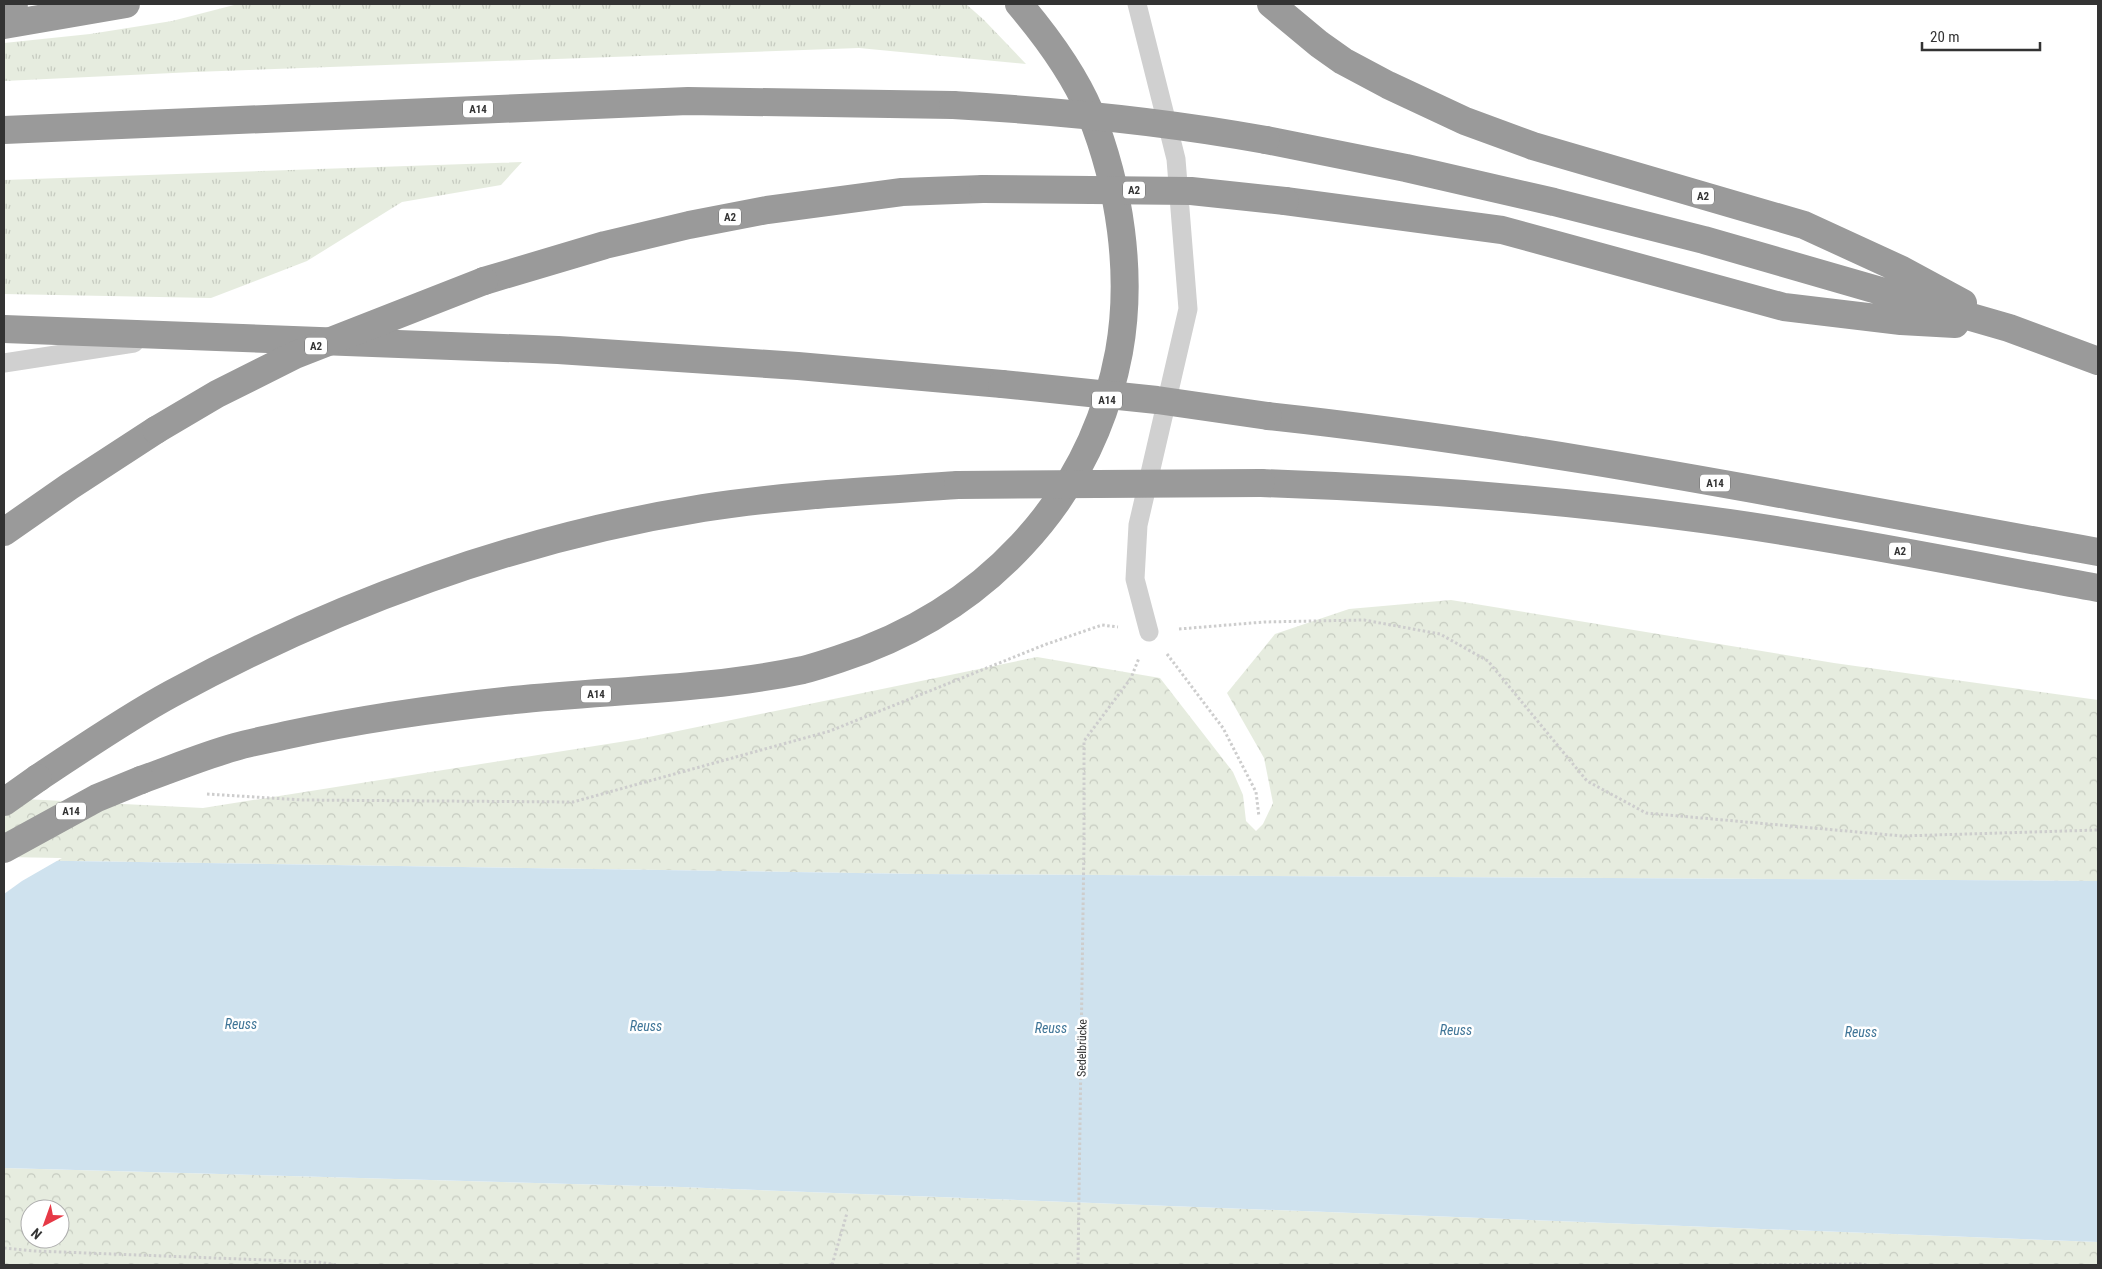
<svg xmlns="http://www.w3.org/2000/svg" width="2102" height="1269" font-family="'Roboto Condensed',sans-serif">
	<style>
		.grass { fill: url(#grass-tufts) }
		.forest { fill: url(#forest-crowns); fill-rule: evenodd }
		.water { fill: #cfe2ee }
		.pier { fill: #fff }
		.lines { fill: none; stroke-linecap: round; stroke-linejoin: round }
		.path { stroke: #cdcdcd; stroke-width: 3; stroke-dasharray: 2.5 2.5; stroke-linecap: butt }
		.service { stroke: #d0d0d0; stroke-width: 19 }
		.motorway { stroke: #9a9a9a; stroke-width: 28 }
		.motorway-bridge { stroke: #9a9a9a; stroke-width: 28 }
		.labels { text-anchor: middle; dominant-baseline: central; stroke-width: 5; stroke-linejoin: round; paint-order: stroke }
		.shield { fill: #fff; stroke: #707070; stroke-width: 1 }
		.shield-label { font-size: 11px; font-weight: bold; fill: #333 }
		.street-label { font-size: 12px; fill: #333; stroke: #fff }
		.water-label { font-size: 14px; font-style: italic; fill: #3f7597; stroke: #fff }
	</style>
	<defs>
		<pattern id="grass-tufts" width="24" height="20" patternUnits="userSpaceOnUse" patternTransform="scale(1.25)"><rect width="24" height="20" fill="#e6ecdf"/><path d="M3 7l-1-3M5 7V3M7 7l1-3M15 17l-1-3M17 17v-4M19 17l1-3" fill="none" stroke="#c6cbc0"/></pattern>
		<pattern id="forest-crowns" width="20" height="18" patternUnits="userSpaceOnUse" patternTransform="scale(1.25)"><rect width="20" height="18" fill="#e6ecdf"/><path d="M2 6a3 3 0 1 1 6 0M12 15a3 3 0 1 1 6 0" fill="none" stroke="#c6cbc0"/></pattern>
	</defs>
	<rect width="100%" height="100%" fill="#fff"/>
	<path class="grass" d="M238,4h728l18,16 42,44 -167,-16 -665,24 -190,9v-38l86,-9 82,-13z
		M522,162l-21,23 -99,17 -95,59 -96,37 -207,-4v-114z"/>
	<path class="forest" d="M1451,600l383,63 264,37v181l-1178,-7 -916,-14v-62l199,10 436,-69 398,-82 123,21 73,94 10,23 3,26 10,10 7,-7 10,-21 -9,-45 -37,-65 48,-59 74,-25z
		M4,1168l677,19 1417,55v23h-2094zM30,1209h30v30h-30z"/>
	<path class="water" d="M4,860l916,14 1178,7v361l-1417,-55 -677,-19z"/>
	<path class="pier" d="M4,857l58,1 -40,23 -18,13z"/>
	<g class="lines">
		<path class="path" d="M1179,629l85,-7 100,-2 76,14 48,27 99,120 59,32 256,23 196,-6
			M1167,654l56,74 33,64 3,25
			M207,794l95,6 271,2 257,-71 214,-86 58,-20 16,2
			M4,1248l31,3 283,11 19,3
			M832,1265l15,-52
			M1078,1265l6,-423v-101l47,-63 8,-20
			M1759,1265l101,-1 7,1"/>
		<path class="service" d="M1137,4l39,155 12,150 -50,216 -3,54 14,53
			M4,363l130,-20"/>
		<path class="motorway" d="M1271,4l48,40 24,17 45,24 77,36 68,25 271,79 98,45 61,33
			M4,5l10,-1
			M4,25l122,-21
			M4,130l684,-29 265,4
			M1266,140l140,28 148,34 150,38 305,88 89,33
			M1285,201l217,29 282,77 117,14 54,3
			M484,281l121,-36 84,-20 78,-15 135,-18 81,-3
			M4,329l554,21 240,16 204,18
			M1268,416c279,30 555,87 830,136
			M1261,483c147,5 294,16 440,36 133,18 265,45 397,69
			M4,532l66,-46 86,-56
			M38,778c44,-29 87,-59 133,-84 165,-90 346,-156 532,-186 84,-13 169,-17 255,-23
			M141,780c31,-11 62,-24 94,-33 17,-5 35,-8 52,-12 75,-16 151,-27 227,-35 96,-10 194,-10 289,-30 12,-3 24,-7 36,-11 143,-46 252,-157 280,-307 14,-78 1,-166 -29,-240 -17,-40 -43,-75 -71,-108"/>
		<path class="motorway-bridge" d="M953,105c105,6 209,16 313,35
			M983,189l208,2 94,10
			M1002,384l155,16 111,16
			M156,430l61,-36 78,-39 189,-74
			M958,485l303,-2
			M4,802l34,-24
			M4,849l93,-51 44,-18"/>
	</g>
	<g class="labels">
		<g class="shield">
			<rect x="463" y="100.5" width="30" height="17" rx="4"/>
			<rect x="1123" y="181.5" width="22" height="17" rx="4"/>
			<rect x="1692" y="187.5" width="22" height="17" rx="4"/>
			<rect x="719" y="208.5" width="22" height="17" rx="4"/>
			<rect x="305" y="337.5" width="22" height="17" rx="4"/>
			<rect x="1092" y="391.5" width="30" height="17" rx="4"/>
			<rect x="1700" y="474.5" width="30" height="17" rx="4"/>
			<rect x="1889" y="542.5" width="22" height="17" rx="4"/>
			<rect x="581" y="685.5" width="30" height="17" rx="4"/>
			<rect x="56" y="802.5" width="30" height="17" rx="4"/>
		</g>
		<g class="shield-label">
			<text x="478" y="109">A14</text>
			<text x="1134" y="190">A2</text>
			<text x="1703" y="196">A2</text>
			<text x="730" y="217">A2</text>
			<text x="316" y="346">A2</text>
			<text x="1107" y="400">A14</text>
			<text x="1715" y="483">A14</text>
			<text x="1900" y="551">A2</text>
			<text x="596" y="694">A14</text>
			<text x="71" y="811">A14</text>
		</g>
		<g class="street-label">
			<text transform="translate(1082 1048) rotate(-89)">Sedelbrücke</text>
		</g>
		<g class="water-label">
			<text x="241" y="1024">Reuss</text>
			<text x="646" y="1026">Reuss</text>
			<text x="1051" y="1028">Reuss</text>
			<text x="1456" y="1030">Reuss</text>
			<text x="1861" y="1032">Reuss</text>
		</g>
	</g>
	<rect width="2102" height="1269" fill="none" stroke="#333333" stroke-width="10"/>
	<g transform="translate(45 1224) rotate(221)"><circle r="24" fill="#ffffff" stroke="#adadad"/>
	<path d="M0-4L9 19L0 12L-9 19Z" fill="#e63946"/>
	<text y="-8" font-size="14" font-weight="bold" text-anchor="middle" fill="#333333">N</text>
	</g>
	<path d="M1922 42v8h118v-8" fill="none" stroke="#333333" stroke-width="2.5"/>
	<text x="1930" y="42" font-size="15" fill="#333333" stroke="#ffffff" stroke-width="4" paint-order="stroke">20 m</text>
</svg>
